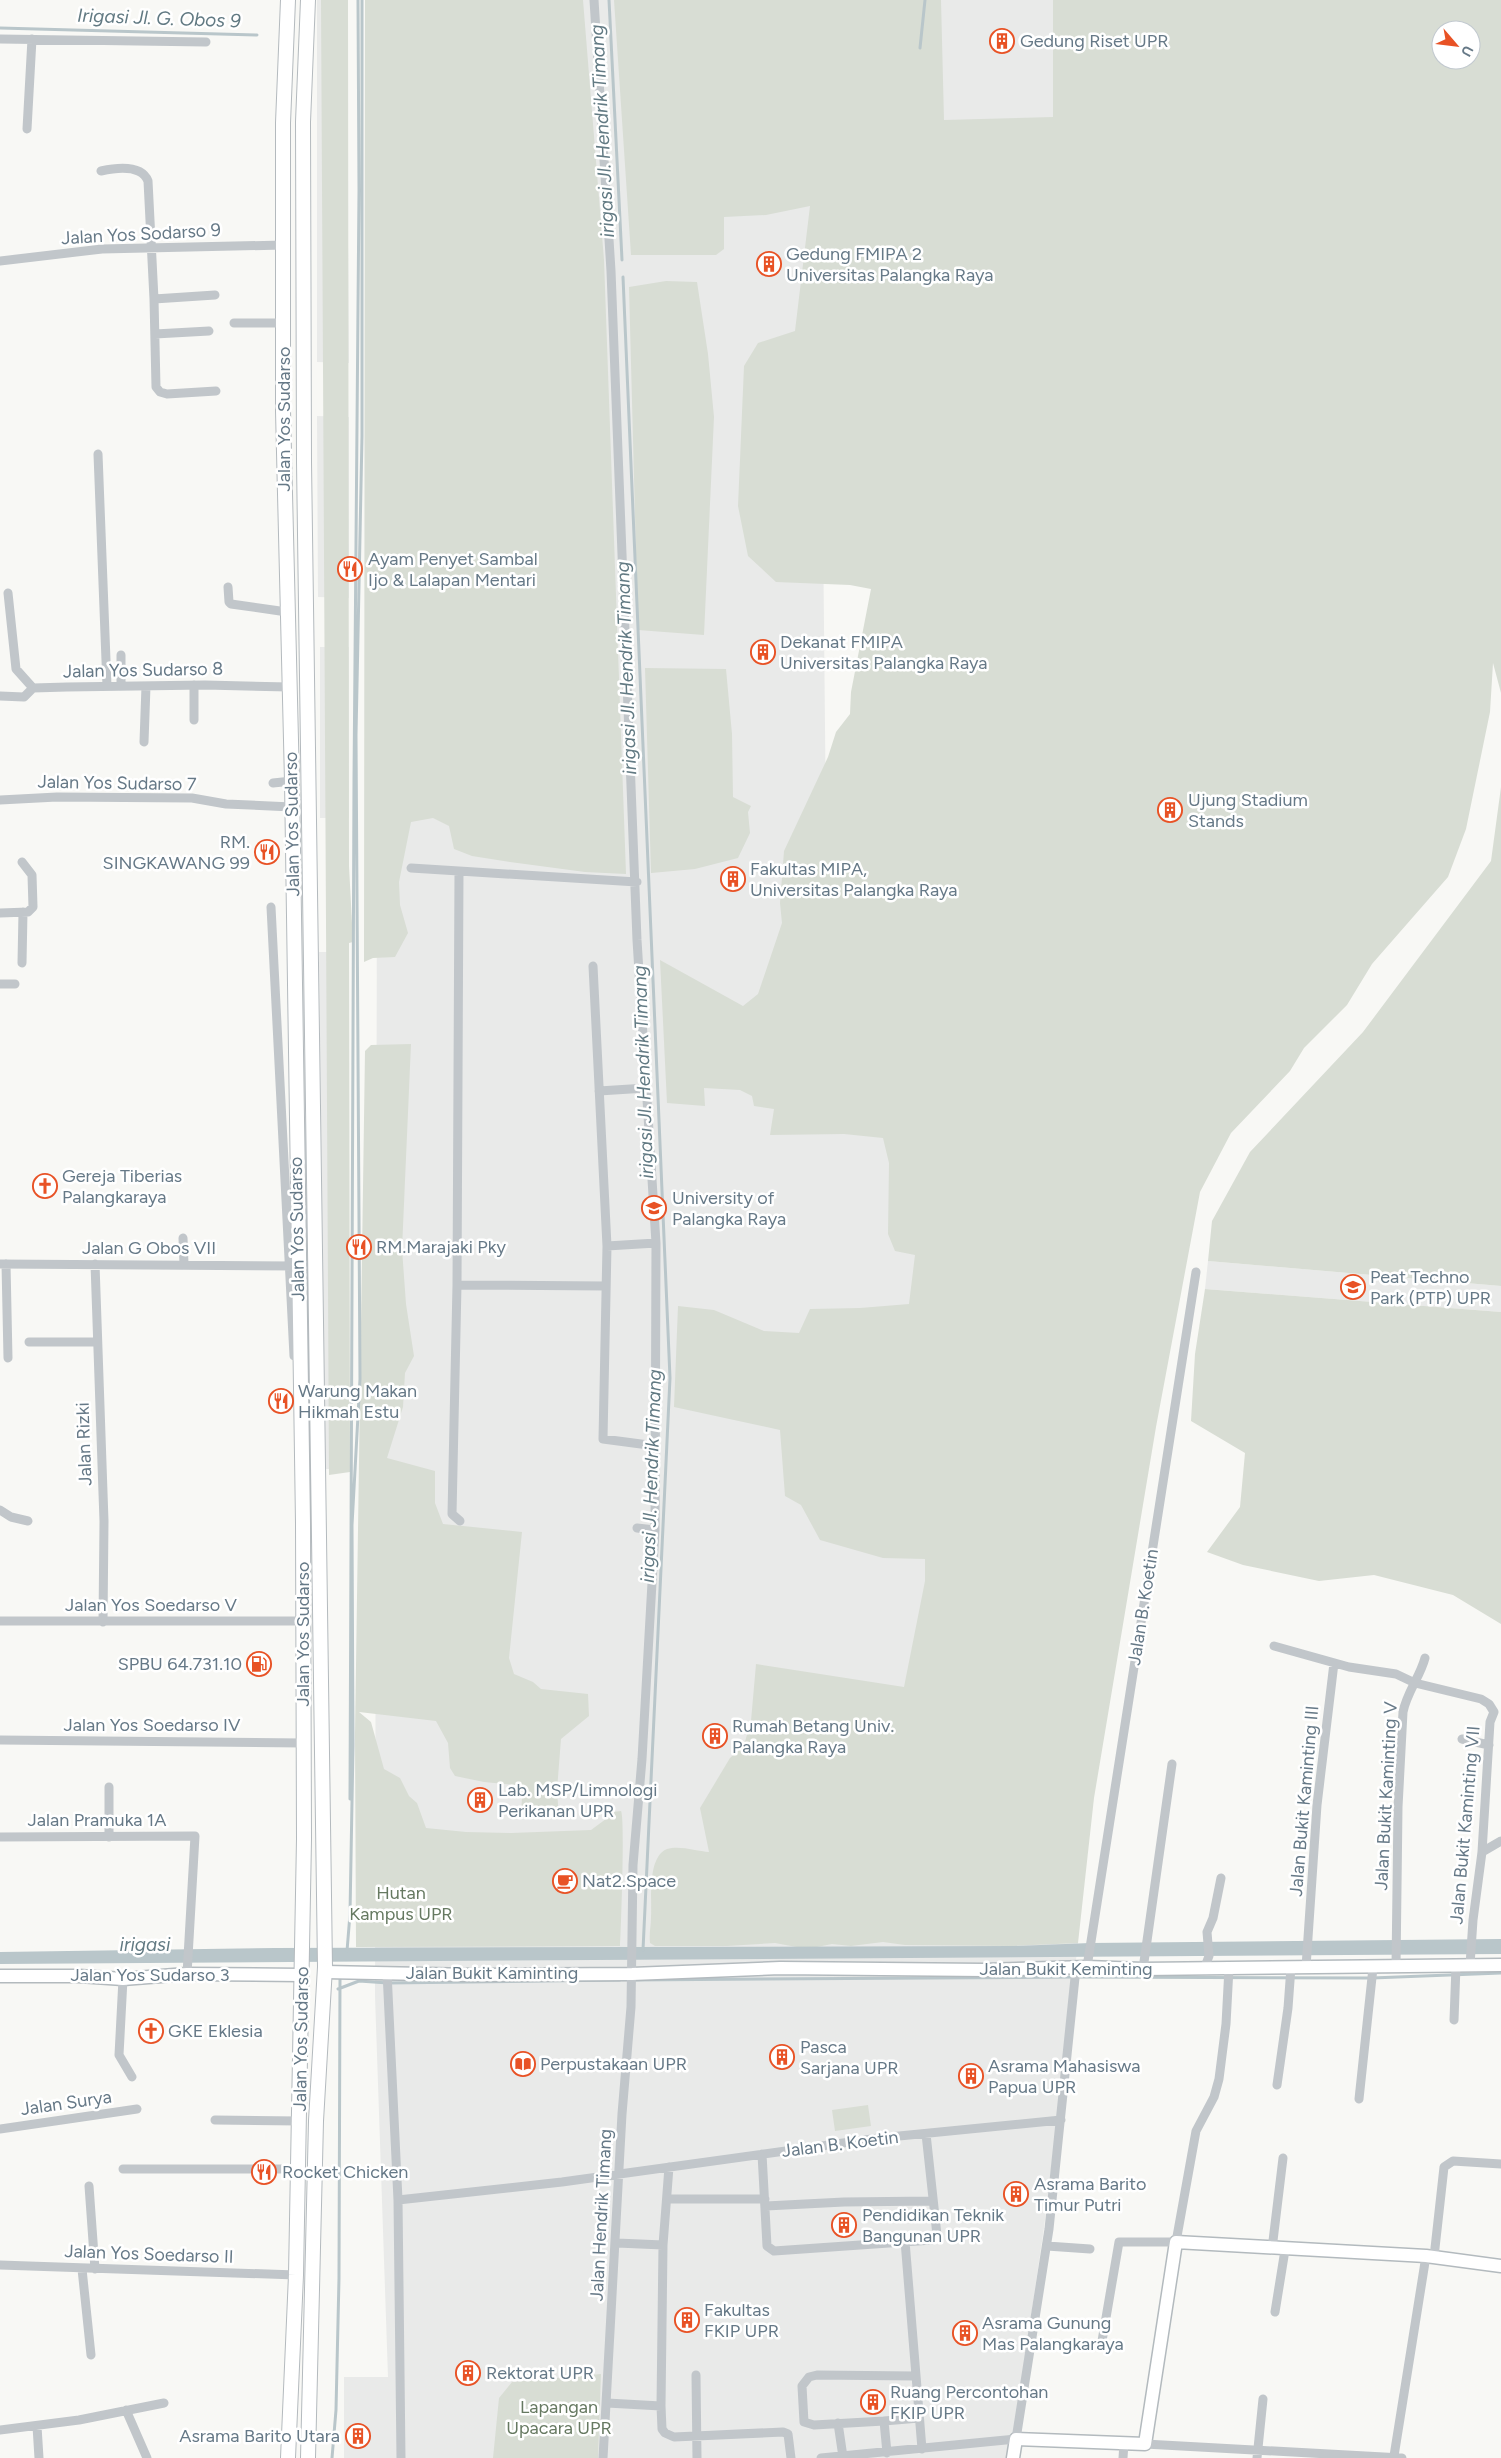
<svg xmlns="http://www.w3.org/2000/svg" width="1501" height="2458" font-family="Figtree,sans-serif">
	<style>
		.built { fill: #e9eae9 }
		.green { fill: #d8ddd4; fill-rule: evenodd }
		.water { fill: #b9c6ca }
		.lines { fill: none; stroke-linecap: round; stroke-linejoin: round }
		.stream { stroke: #b9c6ca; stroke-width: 3 }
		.secondary-casing { stroke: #b3babe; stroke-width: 15 }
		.primary-casing { stroke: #b4babe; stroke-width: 16 }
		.street { stroke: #c1c6ca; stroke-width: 9 }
		.secondary { stroke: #fff; stroke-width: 12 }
		.primary { stroke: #fff; stroke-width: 14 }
		.labels { text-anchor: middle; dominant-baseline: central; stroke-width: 5; stroke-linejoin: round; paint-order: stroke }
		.poi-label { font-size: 18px; fill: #667987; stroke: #fff; text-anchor: start }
		.street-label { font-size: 18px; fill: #667987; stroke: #fff }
		.park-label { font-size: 18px; fill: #667961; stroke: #fff }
		.water-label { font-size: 19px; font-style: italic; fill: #627a83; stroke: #fff }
	</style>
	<rect width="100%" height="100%" fill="#f8f8f5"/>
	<path class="built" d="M317,0h29l3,363 -32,-1z
		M553,0h688l-1,121 -421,4 9,901 99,56 31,860 120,1 -34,285 -34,230h-666v-81h44l-13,-381 2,-1163z
		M317,416l32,1v181l-31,-1z
		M320,647h29v171h-29z
		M319,952h30v517h-24z
		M1208,1261l293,25v26l-296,-23z"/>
	<path class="green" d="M321,0h27l1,866 4,76 -4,1 1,529 -21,3z
		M365,0h218l21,260 22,614 -41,-2 -75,-10 -38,-6 -18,-7 -5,-23 -16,-8 -22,4 -12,60 1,23 8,28 -13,24 -22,1 -9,4z
		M614,0h327l3,120 109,-3v-117h448v693l-8,-30 -3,49 -24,117 -18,48 -76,87 -25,41 -43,43 -14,23 -59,62 -31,59 -44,235 -62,371 -16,145 -65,3 -108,-1 -22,-3 -32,4 -19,-2 -25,5 -32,-6 -48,3h-72l-5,-3c-1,-10 1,-17 1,-26 1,-18 -4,-60 16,-68 12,-4 30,2 42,3l-9,-44 30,-50 14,-13 7,-24 5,-57 148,23 21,-106v-22l-42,-1 -63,-18 -19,-35 -16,-9 -5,-66 -106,-23 4,-101 36,4 50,21 35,2 11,-24 50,-1 49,-4 6,-49 -20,-4 -7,-17 1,-71 -6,-25 -39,-4 -74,1 4,-26 -20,-3 -2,-10 -12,-6 -36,-2 1,18 -38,-3 -7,-143 83,46 15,-12 24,-71 -2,-20 4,-52 44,-94 8,-25 14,-18 1,-22 20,-103 -21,-4 -74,-3 -28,-26 -10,-50 6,-140 14,-23 37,-12 15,-125 -44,9 -42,2v32l-8,6h-85zM1441,30h30v30h-30z
		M666,281l31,1 11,72 6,63 -10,218 -66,-5 -9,-343z
		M645,668l81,1 6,65 1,63 18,9 -3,6 2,21 -12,25 -43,11 -44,4z
		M1501,787v499l-293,-25 4,-40 38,-69 113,-120 128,-171z
		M411,1044l-9,205 4,55 8,52 -9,17 -2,34 -16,51 48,13v32l8,21 79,8 -13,126 5,16 19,8 8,7 47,5 1,22 -28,23 -4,51 2,29 -38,-1 1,-22 -6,-11 -32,-3 -29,-6 -5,-8 -2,-25 -12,-22 -77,-9 12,10 13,47 16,9 9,18 8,7 9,25 40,4 45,1 80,-3 19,-14 3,-4 8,-1c4,6 0,118 -1,135l-264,1 -1,-213 10,-683 6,-6z
		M1205,1289l296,23v312l-48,-29 -79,-20 -55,6 -76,-16 -36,-13 33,-45 5,-54 -54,-32 4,-67z
		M868,2105l3,21 -36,5 -3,-21z
		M601,2374l-3,84h-105l6,-60 13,-16z"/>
	<path class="water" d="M1501,1939v15l-1501,10v-12l275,-4 738,-2 77,-3z"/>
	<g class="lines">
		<path class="stream" d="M609,0l13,260
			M0,28l257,7
			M920,48l5,-48
			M623,277l47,1101 -27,572
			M350,1799l4,-1020 5,-589 -1,-190
			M347,1951l3,-37 3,-168 -1,-221 8,-146 -4,-644 6,-299v-436
			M632,1980l443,-3 297,1 129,-5
			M338,1989l21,-8 29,2 232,-3
			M332,2458l4,-48 3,-132 1,-301"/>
		<defs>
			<path id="secondary" d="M325,1972l149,3 158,-1 148,-6 204,2 103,-3 56,2 358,-4
				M0,1976h79l44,3 64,-5 114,1
				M1013,2458l3,-19 129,5 31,-202 250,14 75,10"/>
			<path id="primary" d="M288,2458l8,-183 8,-436 -1,-316 -11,-742 -9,-370v-288l5,-123
				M308,2458l8,-337 9,-154 -21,-1505 -1,-340 5,-122"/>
		</defs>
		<use href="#secondary" class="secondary-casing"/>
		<use href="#primary" class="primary-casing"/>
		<path class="street" d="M594,0l17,271 26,669 19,303 -1,287 -13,229 -9,106 -2,142 -9,107 -19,344
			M0,39l206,3
			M27,129l5,-90
			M101,171c14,-3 40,-7 47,10l6,118 2,88 4,5 7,2 49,-3
			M0,261l102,-12 181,-4
			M154,299l61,-4
			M234,323h50
			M155,334l54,-3
			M98,454l9,232
			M228,587l1,15 2,2 56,8
			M8,593l8,76 17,19
			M121,655v31
			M194,685v35
			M0,696l24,1 9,-9 34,-1 138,-2 84,2
			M144,742l2,-56
			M273,783l19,-2
			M0,800l57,-3 135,1 34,6 66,3
			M411,868l48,3
			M271,907l23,449
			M0,913l28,-1 5,-5 -1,-32 -10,-13
			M22,963l1,-51
			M593,966l14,280 -4,193 53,7
			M0,984h15
			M599,1091l47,-3
			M183,1238l1,26
			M607,1246l49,-3
			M0,1264l295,2
			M6,1264l2,94
			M95,1264l9,257 -1,101
			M457,1285l149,1
			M29,1342h67
			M0,1510l11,7 17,4
			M460,1521l-8,-7 5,-229 2,-414 178,11
			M637,1528l18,2
			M0,1621h303
			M1274,1646l75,21 47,7 19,9 66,16 8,5 5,8 -4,10 -8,130 -9,68 -3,45
			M1462,1739l27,6
			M0,1740l303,3
			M0,1837l195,-1 -8,138
			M109,1837v-50
			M1482,1852l19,-11
			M1087,1967l109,-695
			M1306,1967l11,-162 17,-142
			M1396,1967l2,-160 5,-95c4,-20 17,-35 22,-54
			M1143,1969l29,-205
			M1204,1969l5,-13 -2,-24 6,-14 8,-40
			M387,1972l11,228 3,258
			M123,1979l-4,76 13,22
			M1454,2020l2,-54
			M1277,2085l11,-77 3,-41
			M1359,2099l14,-131
			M215,2120l84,1
			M0,2129l137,-20
			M762,2154l5,92 7,5 158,-11 5,-5 -11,-101
			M123,2169h174
			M89,2186l6,83
			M667,2199h98
			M398,2200l164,-18 317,-44 182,-18
			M766,2206l78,-4 88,-1
			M905,2241l17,208
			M617,2243l46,2
			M1047,2246l43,3
			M1272,2249l11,-91
			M1434,2257l10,-90 9,-6 48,3
			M0,2265l296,10
			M82,2269l9,86
			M1275,2312l10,-62
			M1102,2341l17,-99h57l20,-111 18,-34 5,-18 7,-55 3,-56
			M696,2375l1,83
			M607,2403l54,3 2,-161 6,-78
			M661,2406l1,23 3,4 9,4 109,-5 5,2 3,24
			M126,2410l21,48
			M884,2421l35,-3
			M838,2423l5,34
			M37,2426l2,32
			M0,2430l79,-10 85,-17
			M1145,2444l257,14
			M887,2453l-3,-32 -70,4 -10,-3 -2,-36 7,-9 8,-2 98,1
			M1394,2456l32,-200
			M821,2458l195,-19 33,-210 27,-261
			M1123,2458l1,-15
			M1257,2458l6,-59"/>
		<use href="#secondary" class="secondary"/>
		<use href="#primary" class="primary"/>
	</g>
	<defs>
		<symbol id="building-ring" viewBox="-11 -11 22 22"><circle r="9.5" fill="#fff" stroke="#e85225" stroke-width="1.5"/><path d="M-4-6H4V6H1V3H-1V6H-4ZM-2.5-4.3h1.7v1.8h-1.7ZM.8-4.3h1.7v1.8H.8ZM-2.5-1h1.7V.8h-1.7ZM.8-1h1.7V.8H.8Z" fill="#e85225"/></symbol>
		<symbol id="restaurant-ring" viewBox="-11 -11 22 22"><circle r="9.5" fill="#fff" stroke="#e85225" stroke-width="1.5"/><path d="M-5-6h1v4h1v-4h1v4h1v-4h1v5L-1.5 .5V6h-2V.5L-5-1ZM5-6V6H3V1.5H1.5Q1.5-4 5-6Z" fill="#e85225"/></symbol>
		<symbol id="church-ring" viewBox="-11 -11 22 22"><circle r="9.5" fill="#fff" stroke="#e85225" stroke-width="1.5"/><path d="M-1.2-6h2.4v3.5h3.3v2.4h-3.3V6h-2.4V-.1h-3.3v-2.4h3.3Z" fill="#e85225"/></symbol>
		<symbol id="university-ring" viewBox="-11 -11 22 22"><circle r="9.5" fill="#fff" stroke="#e85225" stroke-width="1.5"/><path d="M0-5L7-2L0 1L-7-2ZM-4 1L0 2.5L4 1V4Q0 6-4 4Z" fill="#e85225"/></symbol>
		<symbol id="school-ring" viewBox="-11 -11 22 22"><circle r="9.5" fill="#fff" stroke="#e85225" stroke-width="1.5"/><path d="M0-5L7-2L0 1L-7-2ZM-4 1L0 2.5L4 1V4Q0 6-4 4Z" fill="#e85225"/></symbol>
		<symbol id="fuel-ring" viewBox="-11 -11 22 22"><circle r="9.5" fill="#fff" stroke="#e85225" stroke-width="1.5"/><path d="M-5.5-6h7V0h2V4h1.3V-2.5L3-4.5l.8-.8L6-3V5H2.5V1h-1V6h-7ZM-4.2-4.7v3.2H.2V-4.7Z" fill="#e85225"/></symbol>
		<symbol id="cafe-ring" viewBox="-11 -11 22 22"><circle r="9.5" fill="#fff" stroke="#e85225" stroke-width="1.5"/><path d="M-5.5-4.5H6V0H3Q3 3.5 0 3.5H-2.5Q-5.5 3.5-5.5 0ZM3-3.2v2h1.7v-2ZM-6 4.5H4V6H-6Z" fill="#e85225"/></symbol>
		<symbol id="library-ring" viewBox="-11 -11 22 22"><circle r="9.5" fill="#fff" stroke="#e85225" stroke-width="1.5"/><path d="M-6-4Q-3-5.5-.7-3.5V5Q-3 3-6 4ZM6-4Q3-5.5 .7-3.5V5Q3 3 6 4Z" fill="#e85225"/></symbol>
	</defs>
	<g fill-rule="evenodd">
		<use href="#building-ring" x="988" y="27" width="28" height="28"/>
		<use href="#building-ring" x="755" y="250" width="28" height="28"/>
		<use href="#restaurant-ring" x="336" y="555" width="28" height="28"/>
		<use href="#building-ring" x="749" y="638" width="28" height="28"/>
		<use href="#building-ring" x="1156" y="796" width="28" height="28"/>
		<use href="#restaurant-ring" x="253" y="838" width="28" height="28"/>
		<use href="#building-ring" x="719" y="865" width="28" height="28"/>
		<use href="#church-ring" x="31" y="1172" width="28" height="28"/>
		<use href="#university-ring" x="640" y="1194" width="28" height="28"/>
		<use href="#restaurant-ring" x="345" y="1233" width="28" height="28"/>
		<use href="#school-ring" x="1339" y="1273" width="28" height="28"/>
		<use href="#restaurant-ring" x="267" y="1387" width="28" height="28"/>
		<use href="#fuel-ring" x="245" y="1650" width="28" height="28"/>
		<use href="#building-ring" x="701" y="1722" width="28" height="28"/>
		<use href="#building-ring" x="466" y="1786" width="28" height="28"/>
		<use href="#cafe-ring" x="551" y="1867" width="28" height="28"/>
		<use href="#church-ring" x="137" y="2017" width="28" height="28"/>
		<use href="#building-ring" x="768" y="2043" width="28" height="28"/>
		<use href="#library-ring" x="509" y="2050" width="28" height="28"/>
		<use href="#building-ring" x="957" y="2062" width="28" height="28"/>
		<use href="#restaurant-ring" x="250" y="2158" width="28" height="28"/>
		<use href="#building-ring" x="1002" y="2180" width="28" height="28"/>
		<use href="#building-ring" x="830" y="2211" width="28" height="28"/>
		<use href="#building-ring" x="673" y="2306" width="28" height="28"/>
		<use href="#building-ring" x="951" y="2319" width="28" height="28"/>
		<use href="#building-ring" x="454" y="2359" width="28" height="28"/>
		<use href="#building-ring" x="859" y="2388" width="28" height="28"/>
		<use href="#building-ring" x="344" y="2422" width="28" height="28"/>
	</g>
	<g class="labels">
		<g class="poi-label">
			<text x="1020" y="41">Gedung Riset UPR</text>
			<text x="786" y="254">Gedung FMIPA 2<tspan x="786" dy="21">Universitas Palangka Raya</tspan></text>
			<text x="368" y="559">Ayam Penyet Sambal<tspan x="368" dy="21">Ijo &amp; Lalapan Mentari</tspan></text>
			<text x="780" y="642">Dekanat FMIPA<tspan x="780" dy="21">Universitas Palangka Raya</tspan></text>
			<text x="1188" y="800">Ujung Stadium<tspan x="1188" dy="21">Stands</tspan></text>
			<text x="250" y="842" text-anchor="end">RM.<tspan x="250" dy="21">SINGKAWANG 99</tspan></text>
			<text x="750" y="869">Fakultas MIPA,<tspan x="750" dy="21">Universitas Palangka Raya</tspan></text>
			<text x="62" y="1176">Gereja Tiberias<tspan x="62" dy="21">Palangkaraya</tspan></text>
			<text x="672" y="1198">University of<tspan x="672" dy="21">Palangka Raya</tspan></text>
			<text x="376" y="1247">RM.Marajaki Pky</text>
			<text x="1370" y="1277">Peat Techno<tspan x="1370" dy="21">Park (PTP) UPR</tspan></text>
			<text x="298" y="1391">Warung Makan<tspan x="298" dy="21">Hikmah Estu</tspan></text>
			<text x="242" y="1664" text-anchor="end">SPBU 64.731.10</text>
			<text x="732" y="1726">Rumah Betang Univ.<tspan x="732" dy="21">Palangka Raya</tspan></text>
			<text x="498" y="1790">Lab. MSP/Limnologi<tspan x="498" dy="21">Perikanan UPR</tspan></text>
			<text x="582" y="1881">Nat2.Space</text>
			<text x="168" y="2031">GKE Eklesia</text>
			<text x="800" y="2047">Pasca<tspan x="800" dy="21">Sarjana UPR</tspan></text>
			<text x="540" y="2064">Perpustakaan UPR</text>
			<text x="988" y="2066">Asrama Mahasiswa<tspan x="988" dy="21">Papua UPR</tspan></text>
			<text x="282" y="2172">Rocket Chicken</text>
			<text x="1034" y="2184">Asrama Barito<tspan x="1034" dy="21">Timur Putri</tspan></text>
			<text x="862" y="2215">Pendidikan Teknik<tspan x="862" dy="21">Bangunan UPR</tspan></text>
			<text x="704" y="2310">Fakultas<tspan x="704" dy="21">FKIP UPR</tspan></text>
			<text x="982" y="2323">Asrama Gunung<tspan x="982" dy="21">Mas Palangkaraya</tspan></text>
			<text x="486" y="2373">Rektorat UPR</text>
			<text x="890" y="2392">Ruang Percontohan<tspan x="890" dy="21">FKIP UPR</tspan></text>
			<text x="340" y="2436" text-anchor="end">Asrama Barito Utara</text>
		</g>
		<g class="street-label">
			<text transform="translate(141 234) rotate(-3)">Jalan Yos Sodarso 9</text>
			<text transform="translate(284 419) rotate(-90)">Jalan Yos Sudarso</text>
			<text transform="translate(143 670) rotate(-1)">Jalan Yos Sudarso 8</text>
			<text transform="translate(117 783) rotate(1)">Jalan Yos Sudarso 7</text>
			<text transform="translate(292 824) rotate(-91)">Jalan Yos Sudarso</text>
			<text transform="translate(297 1229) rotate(-91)">Jalan Yos Sudarso</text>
			<text x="149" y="1248">Jalan G Obos VII</text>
			<text transform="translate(84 1444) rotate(-92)">Jalan Rizki</text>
			<text x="151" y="1605">Jalan Yos Soedarso V</text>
			<text transform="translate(1143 1607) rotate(-81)">Jalan B. Koetin</text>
			<text transform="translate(303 1634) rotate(-90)">Jalan Yos Sudarso</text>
			<text x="152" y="1725">Jalan Yos Soedarso IV</text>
			<text transform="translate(1386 1796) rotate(-87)">Jalan Bukit Kaminting V</text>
			<text transform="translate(1304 1801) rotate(-85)">Jalan Bukit Kaminting III</text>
			<text x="97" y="1820">Jalan Pramuka 1A</text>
			<text transform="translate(1465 1825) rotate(-85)">Jalan Bukit Kaminting VII</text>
			<text x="1066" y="1969">Jalan Bukit Keminting</text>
			<text x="492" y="1973">Jalan Bukit Kaminting</text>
			<text x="150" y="1975">Jalan Yos Sudarso 3</text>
			<text transform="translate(301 2039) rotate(-89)">Jalan Yos Sudarso</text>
			<text transform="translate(66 2103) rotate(-8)">Jalan Surya</text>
			<text transform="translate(840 2144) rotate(-7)">Jalan B. Koetin</text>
			<text transform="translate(601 2215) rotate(-87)">Jalan Hendrik Timang</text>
			<text transform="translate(149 2254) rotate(2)">Jalan Yos Soedarso II</text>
		</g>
		<g class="park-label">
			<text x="401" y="1893">Hutan<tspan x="401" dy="21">Kampus UPR</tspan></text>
			<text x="559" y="2407">Lapangan<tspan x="559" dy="21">Upacara UPR</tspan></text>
		</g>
		<g class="water-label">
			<text transform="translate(159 18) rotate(2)">Irigasi Jl. G. Obos 9</text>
			<text transform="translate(602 131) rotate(-93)">irigasi Jl. Hendrik Timang</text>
			<text transform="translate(626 668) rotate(-92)">irigasi Jl. Hendrik Timang</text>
			<text transform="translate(643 1072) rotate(-92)">irigasi Jl. Hendrik Timang</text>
			<text transform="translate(651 1476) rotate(-88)">irigasi Jl. Hendrik Timang</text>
			<text x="145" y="1944">irigasi</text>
		</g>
	</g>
	<g transform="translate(1456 45) rotate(118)"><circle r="24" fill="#ffffff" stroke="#c2c9cf"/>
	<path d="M0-4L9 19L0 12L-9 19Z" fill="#e85225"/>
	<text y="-8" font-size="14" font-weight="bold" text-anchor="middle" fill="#667987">U</text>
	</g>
</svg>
